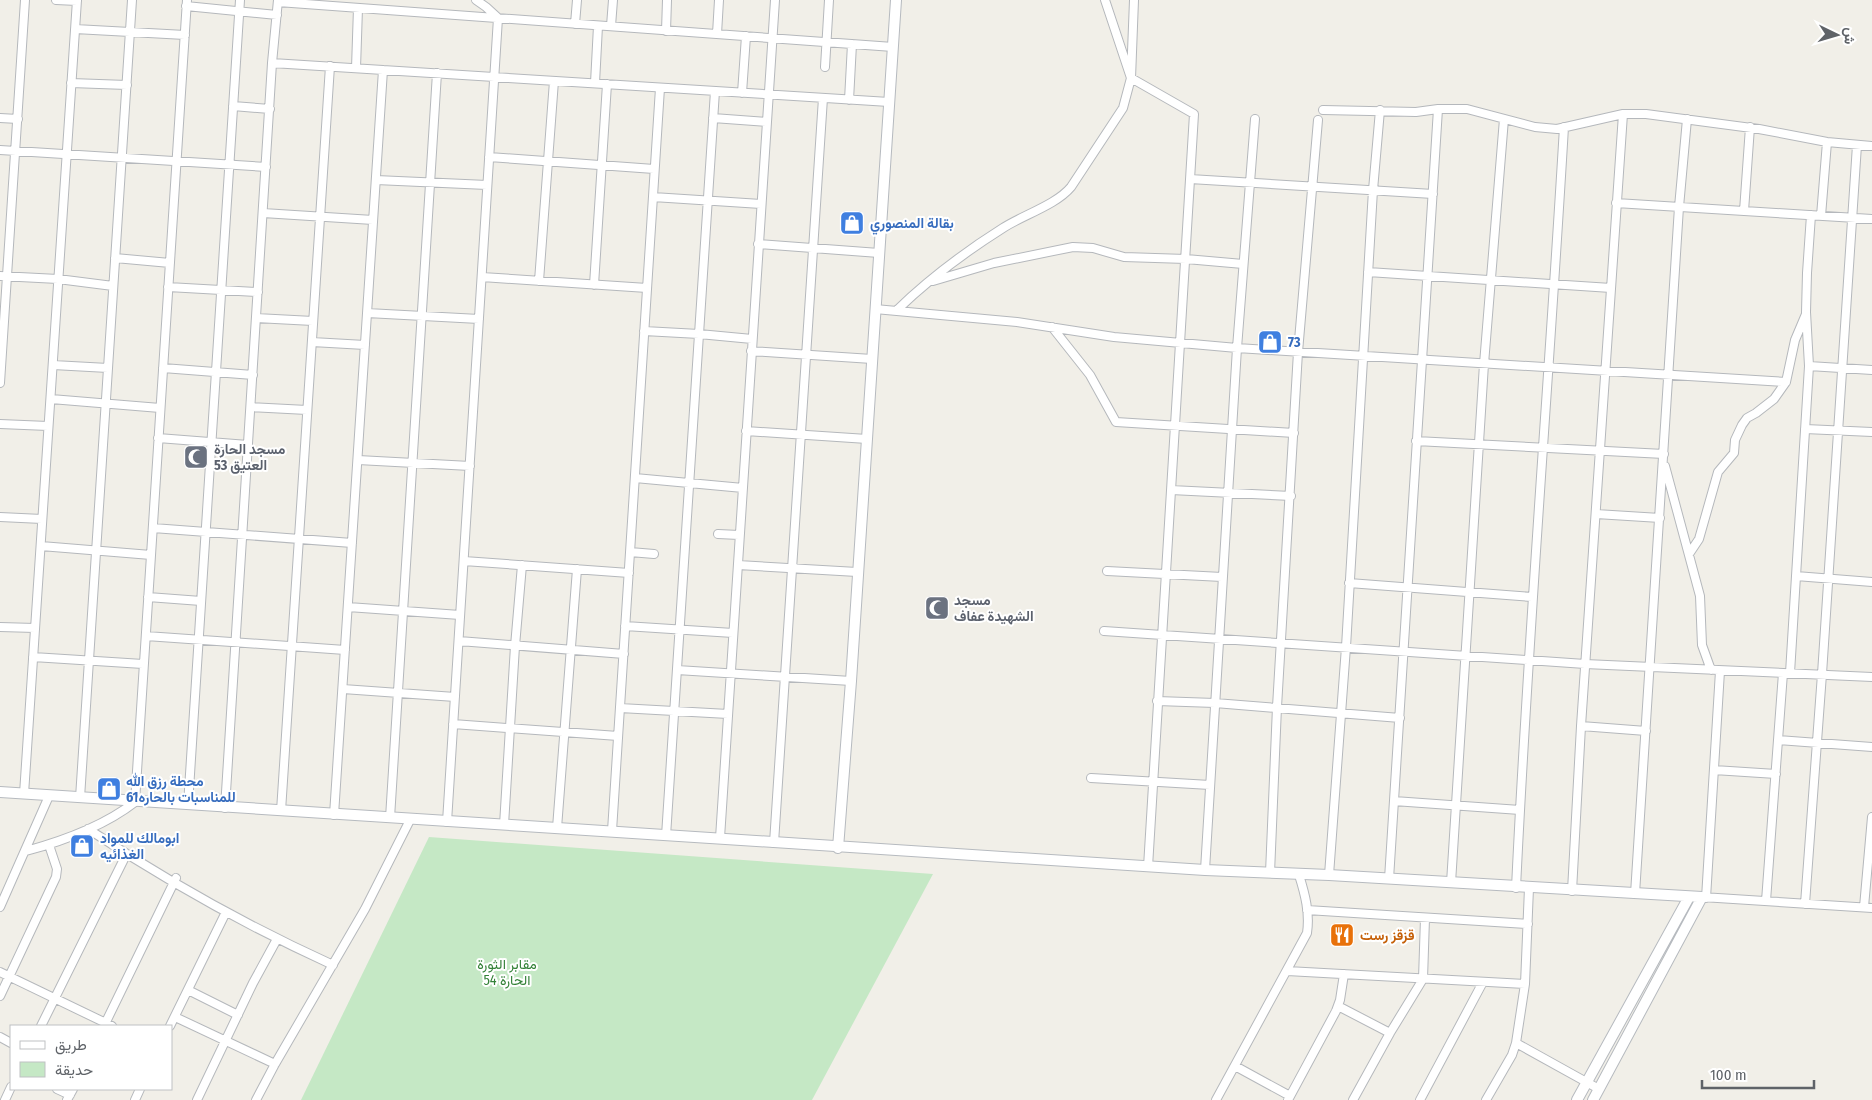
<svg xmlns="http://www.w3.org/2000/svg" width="1872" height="1100" font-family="'Fira Sans Condensed',Vazirmatn,sans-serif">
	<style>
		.green { fill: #c5e8c5 }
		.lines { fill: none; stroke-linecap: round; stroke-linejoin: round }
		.street-casing { stroke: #b5b8bc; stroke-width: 10 }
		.secondary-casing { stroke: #b6babf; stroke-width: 12 }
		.street { stroke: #fff; stroke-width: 8 }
		.secondary { stroke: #fff; stroke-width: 10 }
		.labels { text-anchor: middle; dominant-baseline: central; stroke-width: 4; stroke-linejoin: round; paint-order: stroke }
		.shop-label { font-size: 14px; font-weight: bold; fill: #366cbe; stroke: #fff; text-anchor: start }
		.worship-label { font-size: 14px; font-weight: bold; fill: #5b616d; stroke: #fff; text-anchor: start }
		.food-label { font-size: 14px; font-weight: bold; fill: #c56008; stroke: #fff; text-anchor: start }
		.park-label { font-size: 14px; fill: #348238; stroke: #fff }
	</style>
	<rect width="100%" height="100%" fill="#f1efe8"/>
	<path class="green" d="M429,837l504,37 -121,226h-511z"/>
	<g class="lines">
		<defs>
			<path id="street" d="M56,0l21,1
				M1105,0l26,78 63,36 -46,753
				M278,2l615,45
				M186,6l91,9
				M575,24l2,-24
				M611,26l2,-26
				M75,29l110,6
				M666,31l1,-31
				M717,34l2,-34
				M272,63l617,39
				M825,67l4,-67
				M356,68l2,-60
				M71,83l56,2
				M595,83l3,-57
				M742,93l4,-57
				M849,100l3,-56
				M233,106l37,3
				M1323,110l93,2 22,-3h29l68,18 22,2 66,-15h23l113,15 68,13 45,4
				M0,118l18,1
				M713,118l53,4
				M0,150l266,17
				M489,157l165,12
				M1190,179l243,15
				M376,180l111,5
				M653,197l108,7
				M1616,203l256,16
				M1744,211l6,-84
				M263,213l110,7
				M1821,216l6,-74
				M758,244l121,9
				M115,258l55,5
				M1368,272l243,16
				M0,276l58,3 55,7
				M482,277l165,11
				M539,281l15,-200
				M933,281l61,-18 79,-16 20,1 31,9 62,2 57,5
				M594,285l13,-201
				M168,287l90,5
				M875,309l142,13 97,15 123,11 549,34
				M897,310c32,-31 68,-58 106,-82 20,-13 53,-23 68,-41l52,-79 8,-30 3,-78
				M367,313l112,6
				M256,318l57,3
				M1052,327l38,48 26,47 178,11
				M644,331l55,3 53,5
				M312,342l53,3
				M751,351l121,8
				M53,365l55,3
				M1809,366l63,4
				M163,368l90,7
				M0,383l25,-383
				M51,399l109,9
				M251,407l56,3
				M0,424l48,2
				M1805,429l67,3
				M746,431l121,8
				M158,438l90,7
				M1416,441l248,13
				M358,460l112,6
				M1665,466l35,130 2,49 9,25
				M635,478l108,10
				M1171,490l120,6
				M1596,514l64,4
				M0,517l42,2
				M153,528l199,15
				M718,534l21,1
				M41,546l110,9
				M630,552l24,2
				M1689,554l10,-15 19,-67 16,-19 1,-13 7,-15 5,-7 9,-5 18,-14 12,-17 9,-42 11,-26
				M464,561l165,12
				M738,565l119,7
				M1107,571l115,6
				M1796,576l76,6
				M1349,583l183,14
				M148,597l53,4
				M348,607l112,8
				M625,626l108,7
				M0,627l35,1
				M1104,631l481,33 287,13
				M146,636l199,14
				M459,641l165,13
				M33,657l110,7
				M677,670l174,11
				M1790,673l19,-307 -3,-54 1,-39 4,-58
				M343,689l112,8
				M1157,701l58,2 185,15
				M620,708l108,6
				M453,724l165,12
				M1581,726l65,5
				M1778,740l94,7
				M1714,770l62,4
				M1091,778l119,7
				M24,794l53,-794
				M80,798l52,-798
				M1394,801l126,9
				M188,805l52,-805
				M225,808l47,-745 6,-63
				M281,811l49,-745
				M334,815l49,-745
				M390,818l47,-745
				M447,822l51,-804 -12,-11 -10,-7
				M504,825l11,-179 7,-81
				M557,828l20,-259
				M88,829c79,52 159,97 245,136
				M612,831l48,-743
				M666,836l49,-745
				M720,838l55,-838
				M774,843l49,-745
				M26,851c37,-10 78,-25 109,-49l52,-802
				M1205,870l32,-522 18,-229
				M1270,873l7,-166 21,-355 20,-232
				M1329,875l17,-228 27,-457 7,-80
				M1389,879l49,-770
				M1451,883l33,-519 20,-245
				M1516,888c12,-254 33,-507 48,-761
				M1572,891l9,-165 42,-612
				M1635,894l44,-687 8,-88
				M1702,897l170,11
				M1706,898l14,-227
				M1766,901l17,-228
				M1805,904l17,-230 35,-529
				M0,907l49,-111
				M1864,907l8,-90
				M1307,910l221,14
				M1287,971l238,13
				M0,972l112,54
				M188,990l50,25
				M0,996l56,-119 1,-8 -8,-24
				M1338,1006l52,27
				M175,1017l100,47
				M41,1026l85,-171
				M104,1026l72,-148
				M170,1026l56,-114
				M0,1037l11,6
				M1516,1043l83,46
				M1235,1066l55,30
				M57,1089l13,6
				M5,1100l6,-13
				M67,1100l6,-11
				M135,1100l5,-11
				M197,1100l56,-117 24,-44
				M256,1100l19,-36 90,-155 45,-89
				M1216,1100l91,-167c3,-20 -2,-39 -8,-58
				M1288,1100l48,-89 4,-11 4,-26
				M1353,1100l37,-67 33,-54 2,-61
				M1420,1100l63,-118
				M1486,1100l26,-45 4,-12 9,-59 4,-96"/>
			<path id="secondary" d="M0,792l1205,78 124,5 373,22 -109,203
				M838,848l13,-167 45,-681
				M1577,1100l112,-203"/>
		</defs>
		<use href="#street" class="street-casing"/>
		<use href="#secondary" class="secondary-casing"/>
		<use href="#street" class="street"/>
		<use href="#secondary" class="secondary"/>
	</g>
	<defs>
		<symbol id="shop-square" viewBox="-11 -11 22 22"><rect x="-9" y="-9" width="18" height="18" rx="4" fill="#3f7fe0" stroke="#fff"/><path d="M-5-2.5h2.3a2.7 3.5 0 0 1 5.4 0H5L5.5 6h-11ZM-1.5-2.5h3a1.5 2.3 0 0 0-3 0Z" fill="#fff"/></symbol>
		<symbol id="mosque-square" viewBox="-11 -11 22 22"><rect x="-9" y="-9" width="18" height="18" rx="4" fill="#6b7280" stroke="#fff"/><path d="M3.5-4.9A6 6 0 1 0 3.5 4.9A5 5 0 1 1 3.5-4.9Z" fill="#fff"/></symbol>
		<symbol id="restaurant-square" viewBox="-11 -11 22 22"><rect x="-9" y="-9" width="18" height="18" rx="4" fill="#e8710a" stroke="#fff"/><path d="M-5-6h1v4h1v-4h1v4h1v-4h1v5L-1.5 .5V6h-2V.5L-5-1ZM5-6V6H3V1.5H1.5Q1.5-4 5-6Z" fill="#fff"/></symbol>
	</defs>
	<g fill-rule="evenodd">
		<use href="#shop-square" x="838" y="209" width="28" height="28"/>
		<use href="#shop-square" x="1256" y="328" width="28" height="28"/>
		<use href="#mosque-square" x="182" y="443" width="28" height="28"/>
		<use href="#mosque-square" x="923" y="594" width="28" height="28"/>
		<use href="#shop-square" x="95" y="775" width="28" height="28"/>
		<use href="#shop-square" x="68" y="832" width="28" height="28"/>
		<use href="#restaurant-square" x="1328" y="921" width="28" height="28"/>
	</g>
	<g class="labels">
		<g class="shop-label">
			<text x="870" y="223">بقالة المنصوري</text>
			<text x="1288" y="342">73</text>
			<text x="126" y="781">محطة رزق الله<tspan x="126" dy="16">للمناسبات بالحاره61</tspan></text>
			<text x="100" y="838">ابومالك للمواد<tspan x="100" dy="16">الغذائيه</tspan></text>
		</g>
		<g class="worship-label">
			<text x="214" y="449">مسجد الحارة<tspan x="214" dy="16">53 العتيق</tspan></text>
			<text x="954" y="600">مسجد<tspan x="954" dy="16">الشهيدة عفاف</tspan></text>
		</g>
		<g class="food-label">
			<text x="1360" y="935">قزقز رست</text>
		</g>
		<g class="park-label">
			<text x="507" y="964">مقابر الثورة<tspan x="507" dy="16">الحارة 54</tspan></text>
		</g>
	</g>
	<rect x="10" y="1025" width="162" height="65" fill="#ffffff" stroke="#bfc1c3"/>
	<rect x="20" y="1041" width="25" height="8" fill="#ffffff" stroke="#bfc1c3"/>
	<text x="55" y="1050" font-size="15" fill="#5f6368">طريق</text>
	<rect x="20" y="1062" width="25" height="15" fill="#c5e8c5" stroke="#bfc1c3"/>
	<text x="55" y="1075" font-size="15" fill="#5f6368">حديقة</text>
	<g transform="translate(1837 35) rotate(95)" stroke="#ffffff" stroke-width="4" paint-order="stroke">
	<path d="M0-4L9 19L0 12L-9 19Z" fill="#5f6368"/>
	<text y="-8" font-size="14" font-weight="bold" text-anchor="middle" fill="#5f6368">ش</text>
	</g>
	<path d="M1702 1080v8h112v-8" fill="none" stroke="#5f6368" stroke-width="2.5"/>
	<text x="1710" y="1080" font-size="15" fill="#5f6368" stroke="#ffffff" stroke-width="4" paint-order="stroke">100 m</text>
</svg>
